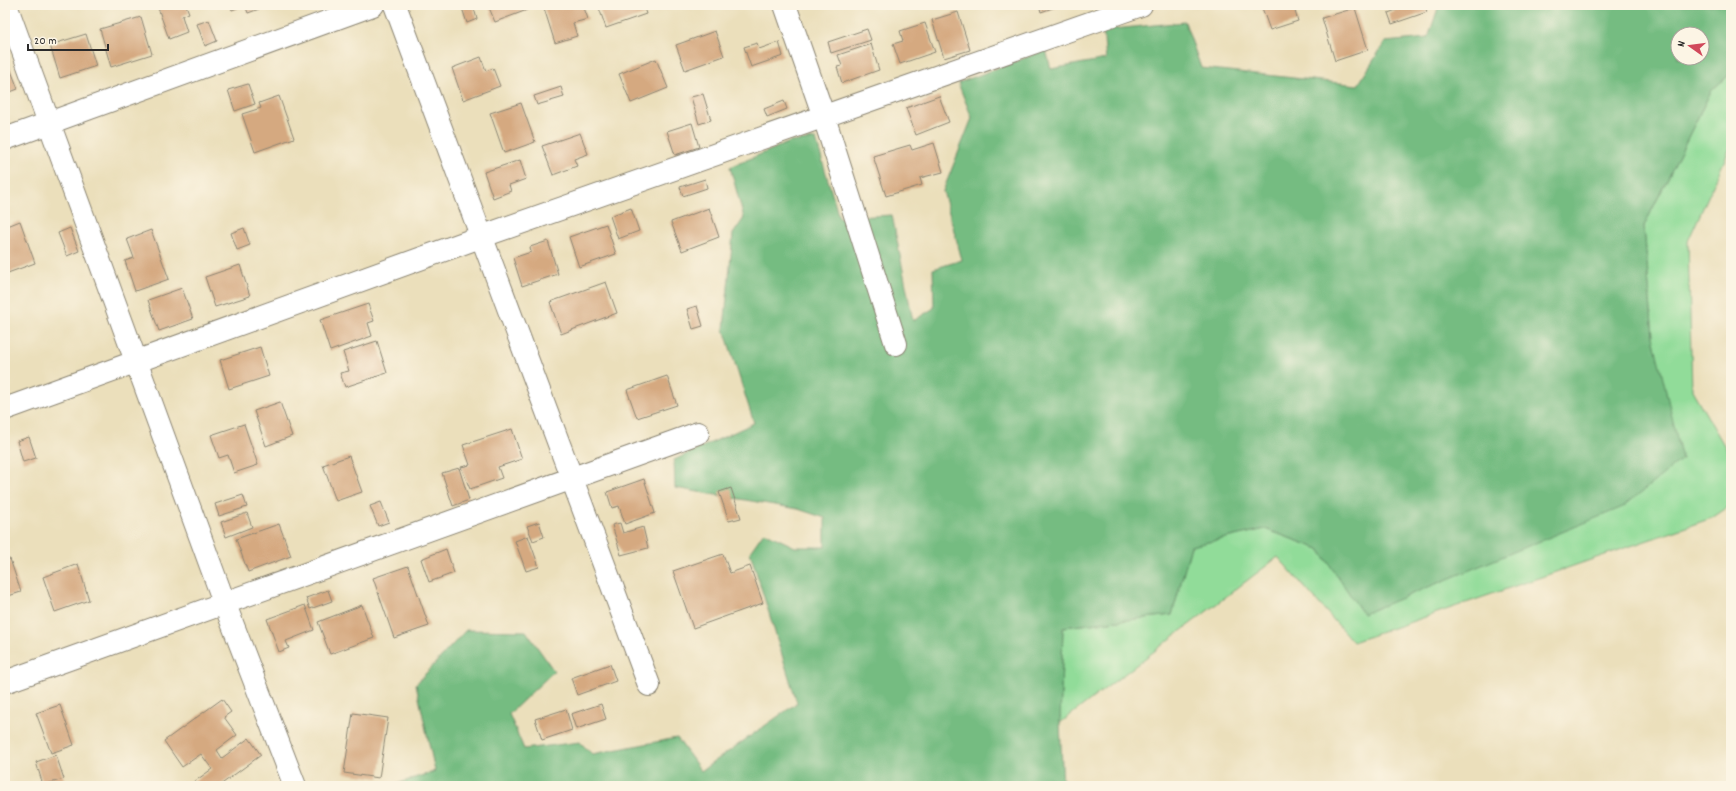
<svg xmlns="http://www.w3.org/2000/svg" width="1736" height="791" font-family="Dekko,sans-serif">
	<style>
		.green { fill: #91dc99; stroke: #5e8462 }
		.forest { fill: #74bc81; stroke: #507456; fill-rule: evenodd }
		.building { fill: #d5a980 }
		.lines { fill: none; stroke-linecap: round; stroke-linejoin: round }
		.minor-casing { stroke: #8b8573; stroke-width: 24 }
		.minor { stroke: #fff; stroke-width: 22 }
	</style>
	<rect width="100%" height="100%" fill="#fcf5e5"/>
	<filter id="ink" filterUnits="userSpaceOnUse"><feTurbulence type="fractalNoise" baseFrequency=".025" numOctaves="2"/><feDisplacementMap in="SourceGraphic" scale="8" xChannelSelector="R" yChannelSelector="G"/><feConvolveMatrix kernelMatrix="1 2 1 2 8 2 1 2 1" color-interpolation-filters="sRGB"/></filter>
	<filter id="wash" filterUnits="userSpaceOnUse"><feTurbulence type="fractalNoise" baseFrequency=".012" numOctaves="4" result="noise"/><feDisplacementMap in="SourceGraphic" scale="16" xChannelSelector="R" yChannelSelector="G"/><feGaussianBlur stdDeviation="0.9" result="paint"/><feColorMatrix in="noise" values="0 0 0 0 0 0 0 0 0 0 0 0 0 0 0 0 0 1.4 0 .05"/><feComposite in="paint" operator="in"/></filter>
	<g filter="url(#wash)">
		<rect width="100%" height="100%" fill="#ebdfbb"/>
		<path class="green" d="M1731,73v73l-43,95 4,149 39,67v48l-19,13 -359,124 -75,-85 -218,166 3,-96 109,-12 19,-69 74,-17 54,20 45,65 289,-277 -9,-111 67,-135z"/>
		<path class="forest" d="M1439,5h292v68l-20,18 -67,135 9,111 29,122 -59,48 -260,107 -44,-65 -54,-20 -74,17 -19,69 -109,12 -3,96 3,63h-672l44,-15 -19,-87 50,-54 60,1 28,40 -45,43 15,35 56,-7 12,12 85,-16 24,33 96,-68 -47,-151 14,-20 31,15h30v-29l-27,-9 -123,-21 -1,-28 80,-37 -30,-94 9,-95 11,-16 -14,-51 60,-25 26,-3 23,79 53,-3 21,106 21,-13 -1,-39 29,-9 -19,-69 29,-73 -14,-35 88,-33 5,19 55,-10 -3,-29 82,-8 16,46 157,17 27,-43 43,-4zM1678,34h24v24h-24z"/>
		<g id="blocks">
			<path class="building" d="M157,5h29l3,8 -7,3 5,16 -18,7z
				M230,5h28l1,4 -11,4 -3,-8 -13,5z
				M461,5h12l4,14 -10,4z
				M488,5h37l2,5 -32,12z
				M543,5h40l5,14 -15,4 4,13 -22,7z
				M598,5h45l3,9 -40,14z
				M1039,5h22l-20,7z
				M1261,5h32l5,16 -28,9z
				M1410,5h15l2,7 -35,12 -4,-11z
				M1355,8l13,42 -33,11 -13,-43z
				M958,12l12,38 -26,8 -12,-38z
				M141,17l11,37 -41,13 -11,-38z
				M209,20l8,21 -12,5 -8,-22z
				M925,23l10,29 -35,12 -7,-20 10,-3 -3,-10z
				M867,29l4,11 -40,13 -3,-11z
				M715,31l9,25 -39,14 -9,-25z
				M86,34l10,32 -36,12 -10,-33z
				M779,42l4,14 -32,11 -7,-20 13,-4 2,6z
				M871,44l8,26 -37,13 -5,-16 5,-1 -4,-11z
				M5,55l13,34 -13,5z
				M481,57l5,14 7,-3 7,18 -37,14 -11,-32z
				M656,59l12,29 -37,15 -12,-29z
				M248,84l7,20 -20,7 -7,-21z
				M561,87l3,10 -27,8 -3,-9z
				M703,94l8,26 -12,4 -8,-27z
				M279,96l15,42 -39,14 -13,-38 19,-6 -2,-5z
				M939,96l10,26 -33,13 -10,-27z
				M784,101l3,8 -20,8 -3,-8z
				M521,103l14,39 -31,11 -14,-40z
				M692,123l7,24 -24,8 -8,-24z
				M580,133l8,21 -14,5 3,7 -24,9 -11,-29z
				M934,143l9,29 -23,6 2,7 -36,11 -13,-40 37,-11 2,5z
				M520,160l6,19 -17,6 2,6 -18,7 -9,-26z
				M705,179l2,9 -24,8 -3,-9z
				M631,208l8,23 -21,8 -8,-23z
				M709,208l10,29 -37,14 -11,-29z
				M20,221l15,42 -30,11v-47z
				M606,224l10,30 -37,13 -10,-30z
				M70,228l9,23 -12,5 -9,-23z
				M244,228l6,17 -13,5 -6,-17z
				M151,230l18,49 -34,12 -10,-30 9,-3 -7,-19z
				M548,241l10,33 -36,12 -9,-28 18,-6 -1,-5z
				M240,265l10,31 -35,11 -10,-30z
				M606,282l11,31 -56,21 -11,-32z
				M182,288l11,31 -34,12 -11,-31z
				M368,304l6,17 -6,2 4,13 -42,15 -10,-31z
				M697,306l6,20 -10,3 -6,-20z
				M377,341l10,32 -42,14 -5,-14 9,-2 -6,-19z
				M260,347l9,29 -40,13 -9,-29z
				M667,376l10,29 -40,13 -10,-28z
				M280,402l12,34 -26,10 -12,-35z
				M244,424l14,41 -24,8 -6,-18 -9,3 -8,-23z
				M512,429l10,30 -24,8 4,11 -32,11 -9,-22 9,-2 -7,-20z
				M29,437l7,21 -13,4 -6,-21z
				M349,456l13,36 -26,9 -13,-36z
				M459,468l10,32 -16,6 -11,-33z
				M644,479l11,34 -30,11 -6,-18 -7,2 -5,-16z
				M731,488l10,30 -12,3 -10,-29z
				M243,495l4,12 -28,9 -4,-12z
				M381,502l8,20 -11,4 -8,-20z
				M247,513l5,14 -26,10 -5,-15z
				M539,522l5,15 -11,4 -6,-15z
				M620,523l3,10 20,-6 5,21 -27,7 -9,-30z
				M279,524l12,32 -43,16 -12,-33z
				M528,536l11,31 -13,4 -11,-30z
				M446,549l8,24 -25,9 -8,-23z
				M723,554l7,19 20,-7 13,37 -70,25 -20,-57z
				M10,559l11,33 -16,5v-37z
				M78,564l11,36 -34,12 -12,-35z
				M408,566l21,60 -35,12 -21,-60z
				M328,590l4,11 -22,8 -4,-11z
				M305,605l9,25 -28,11 3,7 -10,4 -12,-33z
				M362,605l12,33 -44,16 -12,-32z
				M610,664l6,17 -39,14 -6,-17z
				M222,699l9,13 -7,5 13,18 -20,15 5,8 27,-20 12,17 -42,31h-26l-2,-2 21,-15 -11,-15 -19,13 -18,-26z
				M601,704l5,15 -30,10 -5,-15z
				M60,705l14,40 -23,8 -15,-40z
				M566,709l6,21 -30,10 -7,-21z
				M353,713l35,5 -9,60 -35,-5z
				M56,755l8,24 -21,6 -7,-23z"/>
		</g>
	</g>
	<g filter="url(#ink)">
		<use href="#blocks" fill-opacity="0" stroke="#8b8573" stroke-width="1"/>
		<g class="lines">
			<defs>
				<path id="minor" d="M6,5l218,597 71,184
					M395,5l254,680
					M785,5l39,112 72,227
					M5,139l368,-134
					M5,409l478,-173 658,-231
					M5,682l693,-249"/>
			</defs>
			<use href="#minor" class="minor-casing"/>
			<use href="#minor" class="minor"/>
		</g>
	</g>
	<rect width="1736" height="791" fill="none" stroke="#fcf5e5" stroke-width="20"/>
	<g transform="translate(1690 46) rotate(284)"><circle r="19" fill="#fcf5e5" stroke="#a8a49b"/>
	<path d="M0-3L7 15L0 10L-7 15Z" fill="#d1495b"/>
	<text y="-6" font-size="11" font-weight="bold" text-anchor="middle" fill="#2b2b2b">N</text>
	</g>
	<path d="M28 44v6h80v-6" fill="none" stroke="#2b2b2b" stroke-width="2"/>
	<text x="34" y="44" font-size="12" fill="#2b2b2b" stroke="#fcf5e5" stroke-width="3" paint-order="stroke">20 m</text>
</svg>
